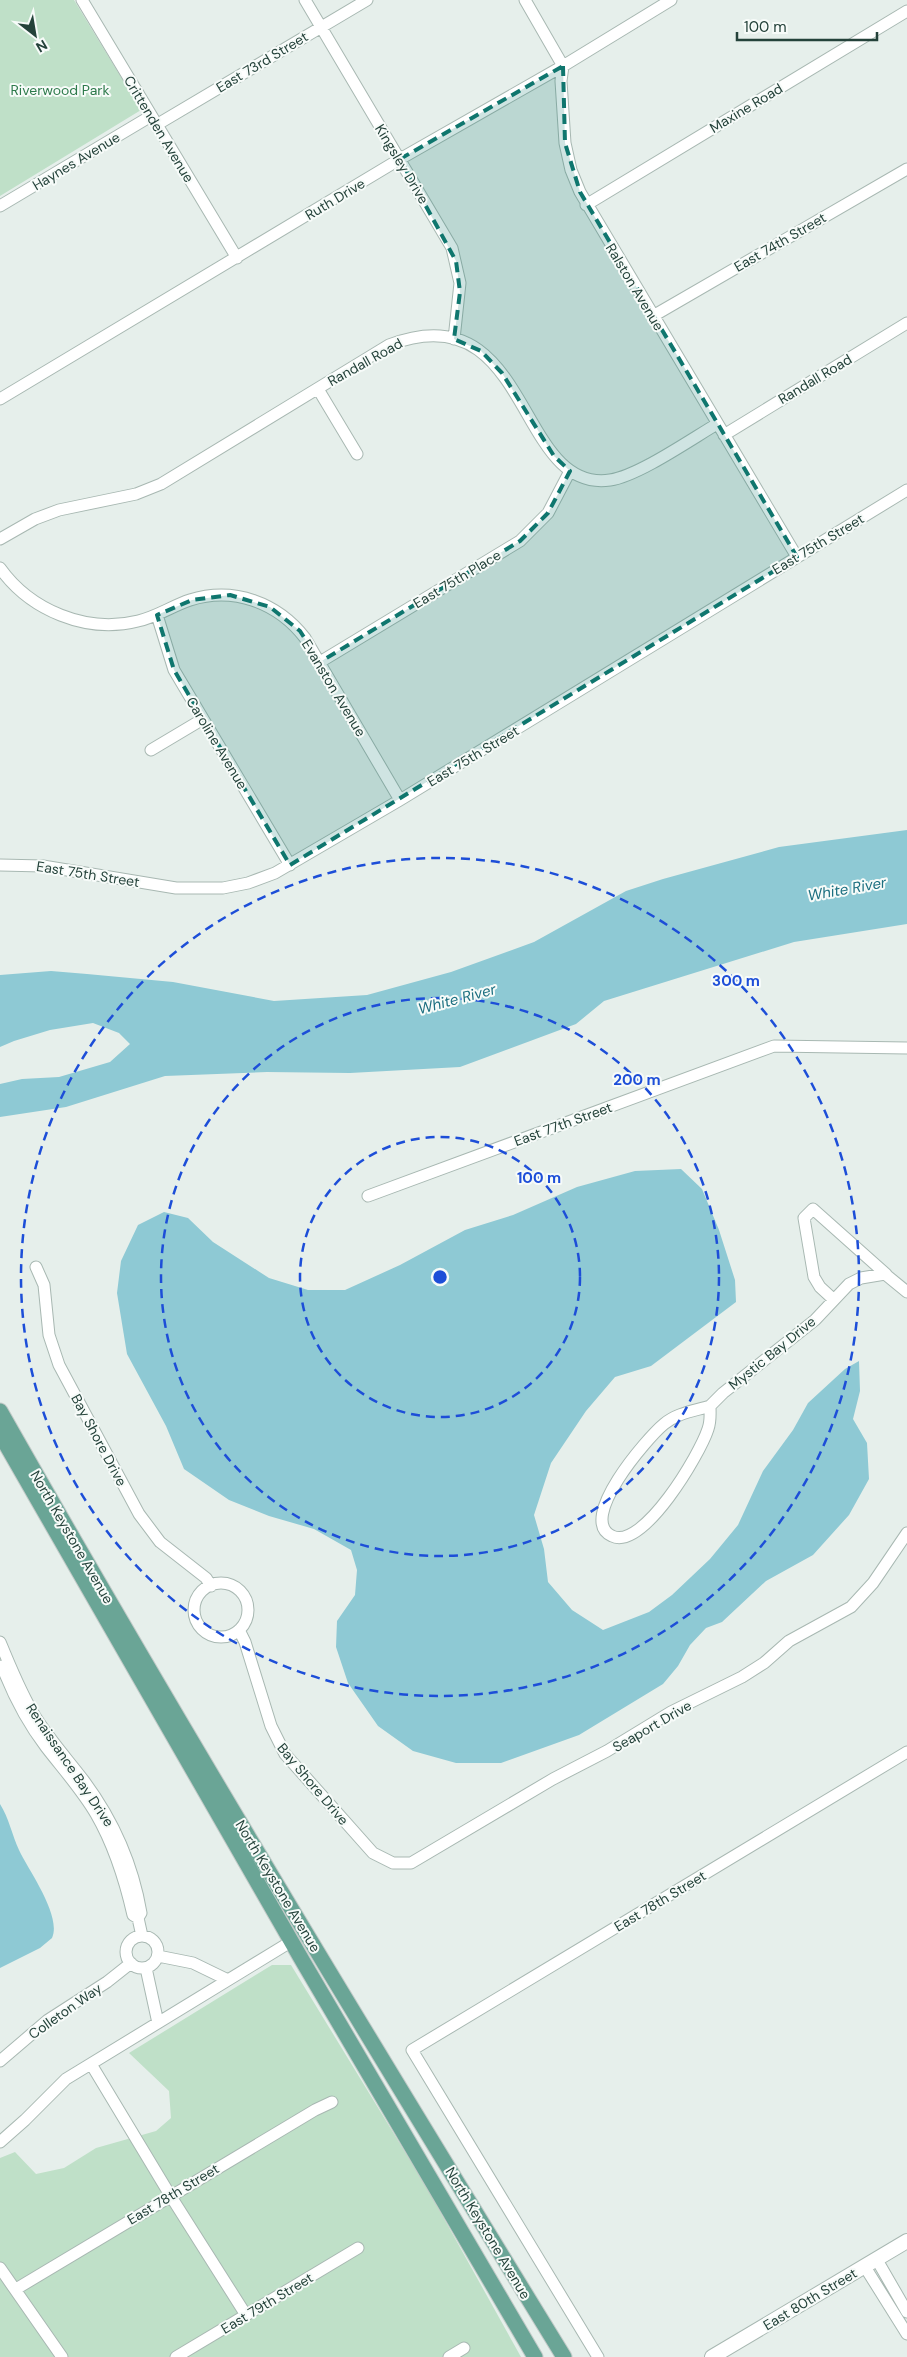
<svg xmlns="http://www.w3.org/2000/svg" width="907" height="2357" font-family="'DM Sans',sans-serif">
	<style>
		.green { fill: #bfe0c8 }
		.water { fill: #8ec9d4 }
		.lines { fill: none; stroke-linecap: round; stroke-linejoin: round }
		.minor-casing { stroke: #a8b8b2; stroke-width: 13 }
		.tertiary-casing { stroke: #a8b8b2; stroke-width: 16 }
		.primary-casing { stroke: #c2cac8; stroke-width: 17 }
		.minor { stroke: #fff; stroke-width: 11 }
		.tertiary { stroke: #fff; stroke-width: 14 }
		.primary { stroke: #6aa596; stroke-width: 15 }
		.marked { fill: #0f766e; fill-opacity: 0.2; stroke: #0f766e; stroke-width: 4; stroke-dasharray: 10 6; stroke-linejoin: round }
		.ring { fill: none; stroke: #1d4ed8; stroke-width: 2.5; stroke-dasharray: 9 6 }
		.labels { text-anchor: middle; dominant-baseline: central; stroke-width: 4; stroke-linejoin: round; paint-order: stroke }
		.street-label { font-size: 14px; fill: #24423a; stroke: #f7fbf9 }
		.park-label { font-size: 14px; fill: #2d7a4b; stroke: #f7fbf9 }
		.water-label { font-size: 15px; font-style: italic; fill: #1c6f80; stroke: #f7fbf9 }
		.centre { fill: #1d4ed8; stroke: #f7fbf9; stroke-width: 2.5 }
		.ring-label { font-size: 15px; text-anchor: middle; font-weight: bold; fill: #1d4ed8; stroke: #f7fbf9; stroke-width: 4; stroke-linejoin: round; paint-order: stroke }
	</style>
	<rect width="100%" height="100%" fill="#e6efeb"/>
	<path class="green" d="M0,0h74l67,110 -141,86z
		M272,1965h19l136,223 94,169h-521v-199l15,-6 21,22 28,-6 32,-20 60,-17 15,-13 -2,-27 -40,-38z"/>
	<path class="water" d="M907,830v94l-113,18 -190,59 -28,23 -116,43 -110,6 -83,-1 -102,4 -99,31 -66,10v-33l22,-5 37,-2 51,-15 20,-18 -11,-11 -26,-10 -43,7 -36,11 -14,6v-72l51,-4 36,3 86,8 101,19 93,-6 84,-23 83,-30 92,-51 37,-12 116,-32z
		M681,1169l21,20 17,41 16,50 1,22 -85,64 -36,11 -29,34 -35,52 -17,52 10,34 4,33 24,28 31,20 46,-18 23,-17 38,-36 28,-34 25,-54 30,-41 15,-27 37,-34 14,-8 1,30 -7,28 14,24 2,36 -20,36 -36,40 -47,26 -44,41 -16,6 -16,17 -12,21 -15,18 -84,51 -78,28h-45l-43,-12 -35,-25 -30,-43 -12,-36 1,-26 18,-26 2,-25 -6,-20 -37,-21 -45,-13 -40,-16 -45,-31 -18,-43 -39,-72 -10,-61 4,-32 17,-36 26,-13 24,6 25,24 56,36 39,12h37l55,-25 65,-35 48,-15 64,-28 58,-16z
		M0,1804c9,14 12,31 19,46 10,21 43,66 33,88l-12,10 -40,20z"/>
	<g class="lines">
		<defs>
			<path id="minor" d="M82,0l155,258
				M305,0l147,248 8,35 -6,56
				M525,0l38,66 -2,15 4,62 6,27 9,22 217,365
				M158,124l209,-124
				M586,205l321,-194
				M0,206l151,-90
				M653,316l254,-147
				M318,389l39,65
				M0,399l400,-240 163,-93 108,-66
				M724,435l183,-112
				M0,539l35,-20 24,-9 77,-16 25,-10 228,-139c143,-55 126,149 221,135 28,-4 80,-40 107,-56
				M0,568c30,42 86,66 138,53 18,-4 34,-15 52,-21 44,-14 88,3 115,38l95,162
				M157,615l17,55 116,195
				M320,662l200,-121 28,-28 22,-42
				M151,750l52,-31
				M0,865l43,1 133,22h47l25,-5 27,-10 125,-73 507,-310
				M368,1196l406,-150 133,2
				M36,1267l8,18 5,50 10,30 80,149 21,28 46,36 5,8
				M833,1299l-13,-12 -6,-10 -10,-59 9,-9 73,65
				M710,1406c0,8 1,15 -2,23 -8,25 -65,122 -96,107 -36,-16 35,-98 52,-112 13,-11 30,-13 46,-18z
				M710,1406l13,-13 92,-73 34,-36 12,-6 24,-4 22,18
				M194 1610a27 27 0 1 1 54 0a27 27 0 1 1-54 0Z
				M239,1630l6,12 26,84 14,28 88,99 20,10h18l142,-84 54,-28 64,-39 71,-35 22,-14 25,-22 62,-34 22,-24 34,-50
				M0,1642c11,26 21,52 36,76 14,22 32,42 48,63 29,39 49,85 57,132l-3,5 4,18
				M2,1666c11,29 25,56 44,81 17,22 36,43 50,67 18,31 29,66 37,101l5,3
				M126 1952a16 16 0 1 1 32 0a16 16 0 1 1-32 0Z
				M158,1956l35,7 35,17
				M146,1968l12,55
				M0,2061l48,-41 59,-38 24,-19
				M91,2064l79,131 76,120
				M0,2142l25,-22 41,-41 226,-138
				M877,2260l30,52
				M865,2267l42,67
				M0,2268l62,89
				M16,2289l299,-179 17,-8
				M176,2357l182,-109
				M449,2357l15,-9
				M598,2357l-186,-307 495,-298"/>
			<path id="tertiary" d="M712,2357l195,-116"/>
			<path id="primary" d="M0,1411c181,319 372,633 564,946
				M0,1434l302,526 233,397"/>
		</defs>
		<use href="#minor" class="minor-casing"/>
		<use href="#tertiary" class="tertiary-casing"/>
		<use href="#primary" class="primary-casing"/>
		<use href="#minor" class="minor"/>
		<use href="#tertiary" class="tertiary"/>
		<use href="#primary" class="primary"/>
	</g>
	<path class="marked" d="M563,66l2,77 15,49 217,365 -507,308 -116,-195 -17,-55 35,-15 38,-5 40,12 30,24 20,31 200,-121 28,-28 22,-42 -16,-15 -52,-83 -21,-22 -27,-12 6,-47 -4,-31 -56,-102z"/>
	<g class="ring">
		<circle cx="440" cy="1277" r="140"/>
		<circle cx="440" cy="1277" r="279"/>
		<circle cx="440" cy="1277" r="419"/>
	</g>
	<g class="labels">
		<g class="street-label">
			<text transform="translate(262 62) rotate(-31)">East 73rd Street</text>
			<text transform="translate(746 108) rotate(-31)">Maxine Road</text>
			<text transform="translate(159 129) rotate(59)">Crittenden Avenue</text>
			<text transform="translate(76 161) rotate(-31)">Haynes Avenue</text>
			<text transform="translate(402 164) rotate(59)">Kingsley Drive</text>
			<text transform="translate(335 199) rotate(-31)">Ruth Drive</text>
			<text transform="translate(780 242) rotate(-30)">East 74th Street</text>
			<text transform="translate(635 287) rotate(59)">Ralston Avenue</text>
			<text transform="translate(365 362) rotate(-29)">Randall Road</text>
			<text transform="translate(815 379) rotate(-31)">Randall Road</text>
			<text transform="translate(818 544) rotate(-31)">East 75th Street</text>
			<text transform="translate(457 579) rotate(-31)">East 75th Place</text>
			<text transform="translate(334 688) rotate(59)">Evanston Avenue</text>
			<text transform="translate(217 743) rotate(59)">Caroline Avenue</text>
			<text transform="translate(473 756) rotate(-31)">East 75th Street</text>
			<text transform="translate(88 874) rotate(9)">East 75th Street</text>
			<text transform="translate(563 1124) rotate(-20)">East 77th Street</text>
			<text transform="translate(772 1353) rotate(-39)">Mystic Bay Drive</text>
			<text transform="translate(99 1440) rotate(62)">Bay Shore Drive</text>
			<text transform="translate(72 1537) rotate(60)">North Keystone Avenue</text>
			<text transform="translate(652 1726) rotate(-30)">Seaport Drive</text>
			<text transform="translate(70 1765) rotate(56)">Renaissance Bay Drive</text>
			<text transform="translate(313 1784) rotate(50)">Bay Shore Drive</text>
			<text transform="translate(278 1886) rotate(59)">North Keystone Avenue</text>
			<text transform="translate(660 1901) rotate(-31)">East 78th Street</text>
			<text transform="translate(65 2011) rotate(-35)">Colleton Way</text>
			<text transform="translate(173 2194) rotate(-31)">East 78th Street</text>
			<text transform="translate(488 2233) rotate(59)">North Keystone Avenue</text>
			<text transform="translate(810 2299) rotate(-31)">East 80th Street</text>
			<text transform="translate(267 2303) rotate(-31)">East 79th Street</text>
		</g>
		<g class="park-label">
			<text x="60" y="90">Riverwood Park</text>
		</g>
		<g class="water-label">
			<text transform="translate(847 889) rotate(-10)">White River</text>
			<text transform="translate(457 999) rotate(-15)">White River</text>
		</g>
	</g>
	<circle cx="440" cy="1277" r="8" class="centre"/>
	<g class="ring-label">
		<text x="736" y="986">300 m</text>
		<text x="637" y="1085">200 m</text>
		<text x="539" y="1183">100 m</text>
	</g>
	<g transform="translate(35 35) rotate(149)" stroke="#f7fbf9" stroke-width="4" paint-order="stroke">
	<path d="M0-4L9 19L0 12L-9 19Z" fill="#24423a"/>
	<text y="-8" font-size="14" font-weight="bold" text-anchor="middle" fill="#24423a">N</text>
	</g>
	<path d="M737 32v8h140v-8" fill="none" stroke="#24423a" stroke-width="2.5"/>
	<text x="744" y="32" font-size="15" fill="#24423a" stroke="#f7fbf9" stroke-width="4" paint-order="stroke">100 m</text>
</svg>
